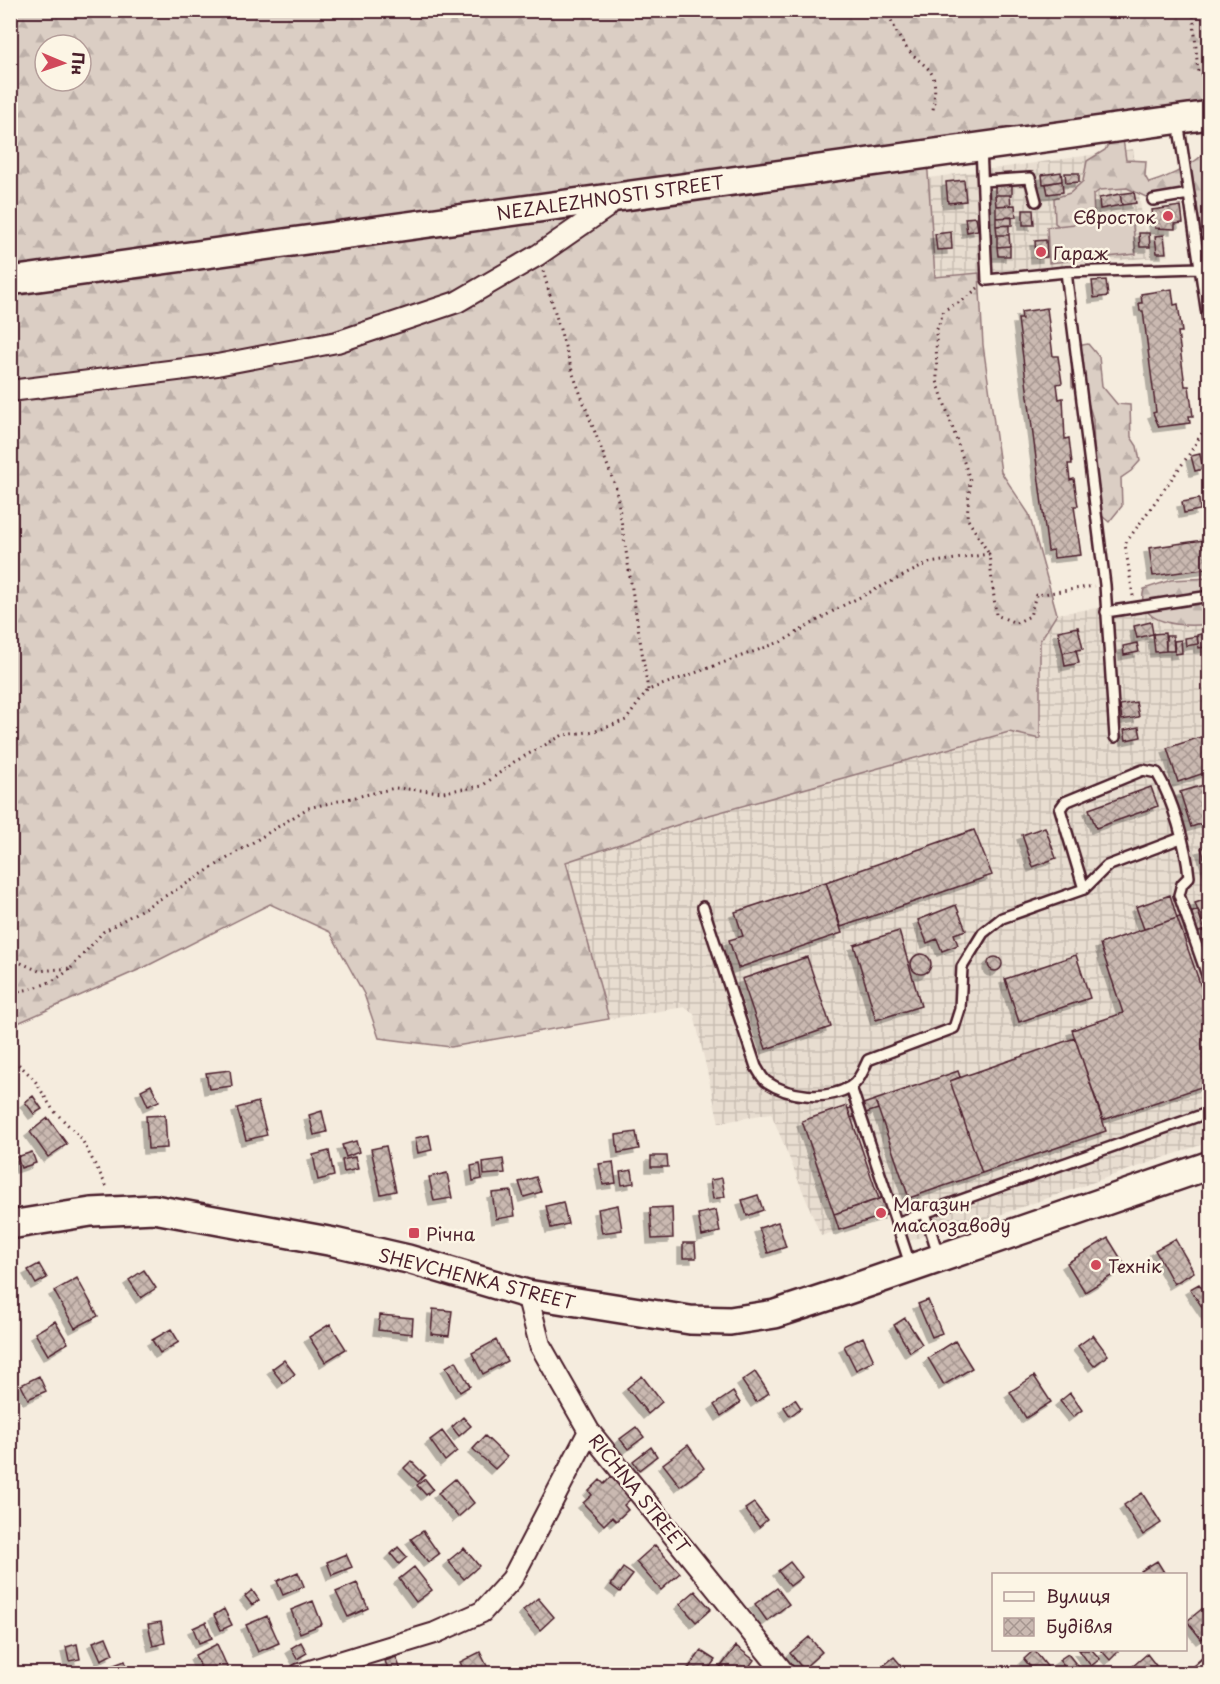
<svg xmlns="http://www.w3.org/2000/svg" width="1220" height="1684" font-family="'Playpen Sans',sans-serif">
	<style>
		.industrial { fill: url(#industrial-grid) }
		.forest { fill: url(#forest-firs); stroke: #927678; stroke-width: 1.5; fill-rule: evenodd }
		.pitch { fill: #dbcec4; stroke: #927678; stroke-width: 1.5 }
		.building { fill: url(#building-cross-hatch); stroke: #4a1f2b; stroke-width: 1.5; filter: url(#shadow) }
		.lines { fill: none; stroke-linecap: round; stroke-linejoin: round }
		.lane-casing { stroke: #4a1f2b; stroke-width: 14 }
		.street-casing { stroke: #4a1f2b; stroke-width: 24 }
		.secondary-casing { stroke: #4a1f2b; stroke-width: 32 }
		.path { stroke: #4a1f2b; stroke-width: 3; stroke-dasharray: 1.5 4.5; stroke-linecap: butt }
		.lane { stroke: #fcf5e5; stroke-width: 9 }
		.street { stroke: #fcf5e5; stroke-width: 20 }
		.secondary { stroke: #fcf5e5; stroke-width: 27 }
		.poi-dot { fill: #d1495b; stroke: #fcf5e5; stroke-width: 2 }
		.labels { text-anchor: middle; dominant-baseline: central; stroke-width: 5; stroke-linejoin: round; paint-order: stroke }
		.street-label { font-size: 18px; fill: #4a1f2b; stroke: #fcf5e5 }
		.poi-label { font-size: 18px; fill: #4a1f2b; stroke: #fcf5e5; text-anchor: start }
	</style>
	<defs>
		<pattern id="industrial-grid" width="8" height="8" patternUnits="userSpaceOnUse" patternTransform="scale(1.5)"><rect width="8" height="8" fill="#e8ddd0"/><path d="M0 4h8M4 0v8" fill="none" stroke="#c8bdb3"/></pattern>
		<pattern id="forest-firs" width="22" height="20" patternUnits="userSpaceOnUse" patternTransform="scale(1.5)"><rect width="22" height="20" fill="#dbcec4"/><path d="M5 1l3.5 6h-7zM16 11l3.5 6h-7z" fill="#bdb0a9"/></pattern>
		<pattern id="building-cross-hatch" width="8" height="8" patternUnits="userSpaceOnUse" patternTransform="scale(1.5)"><rect width="8" height="8" fill="#cab9b1"/><path d="M0 0l8 8M0 8l8-8" fill="none" stroke="#a69690"/></pattern>
		<filter id="shadow"><feDropShadow dx="-5" dy="5" stdDeviation="0" flood-color="#0004"/></filter>
	</defs>
	<rect width="100%" height="100%" fill="#f5ecde"/>
	<filter id="ink" filterUnits="userSpaceOnUse"><feTurbulence type="fractalNoise" baseFrequency=".0167" numOctaves="2"/><feDisplacementMap in="SourceGraphic" scale="12" xChannelSelector="R" yChannelSelector="G"/><feConvolveMatrix kernelMatrix="1 2 1 2 8 2 1 2 1" color-interpolation-filters="sRGB"/></filter>
	<g filter="url(#ink)">
		<path class="industrial" d="M1133,149l11,82 21,-4 3,29 -233,21 -6,-99z
			M1209,591l1,345 -3,1 3,6 -1,199 -250,87 -9,-2 -53,18 -9,-31 -67,22 -50,-123 -52,10 -25,-109 -9,-7 -76,12 -44,-157 130,-43 156,-46 158,-41 30,6 1,-97 17,-27z"/>
		<path class="forest" d="M11,11h1198v91l-283,41 9,134 44,-4 4,72 18,127 28,42 28,100 -17,27v98l-31,-7 -314,87 -129,43 43,157 -158,28 -72,-9 -15,-44 -34,-62 -60,-28 -125,63 -134,59zM45,45h36v36h-36z
			M1123,139l3,21 20,1 -1,15 4,7c23,-7 43,-17 60,-34v90l-12,-14v-22l-4,-12 -47,6 -19,-9 -27,2 -7,5 1,25 -10,12 -20,-2 -9,-7 -1,-25 16,-5 13,-12 4,-20 18,-11 5,-9z
			M1088,344l11,13 3,29 15,18 13,1 1,32 6,9 3,15 -9,10 -10,7 1,28 -13,16 -21,-18 -3,-42 9,-6 -1,-37 -8,-26 -13,-6 -1,-40z
			M1209,578v46c-23,3 -75,2 -65,-35l27,-9z"/>
		<path class="pitch" d="M1132,218l4,36 -87,9 -2,-36z"/>
		<path class="building" d="M1061,172l1,9 -19,3 -1,-9z
			M1065,173h14v9l-13,1z
			M964,180l2,21 -18,2 -2,-21z
			M1062,181l1,11 -15,2 -2,-10z
			M995,185h17v10h-17z
			M1134,192l2,11 -14,2 -2,-11z
			M1120,194l2,11 -22,4 -1,-11z
			M995,195h15l1,10 -15,1z
			M1015,205l1,12 -20,1v-12z
			M1181,206l2,17 -8,1v5l-20,-1 -3,-18z
			M1023,210h10l1,15h-11z
			M976,217l2,13 -11,2 -2,-14z
			M1012,217v8l-16,1v-8z
			M1009,225v10h-12l-1,-9z
			M951,232l1,17 -15,1 -2,-16z
			M1139,233h10l1,14h-10z
			M997,235h12l1,11 -13,1z
			M1164,235l2,18h-9l-2,-17z
			M1046,240l1,17 -11,1 -1,-17z
			M1010,246v10h-12l-1,-9z
			M1106,280l2,16 -14,2 -2,-17z
			M1172,289l2,16 4,-1 4,28h-4l7,54h4l4,30h-4l1,7 -31,4 -6,-14 3,-1 -13,-101h-3l-1,-8h3l-1,-9z
			M1047,308l6,48h5l4,27 -5,1 2,15 4,-1 2,41 4,-1 3,26h-4l2,16 4,-1 4,27h-4l7,49 -27,3 -1,-8 -5,1 -30,-232h4l-1,-7z
			M1200,454l3,15 -8,2 -4,-15z
			M1199,499l1,11 -16,3 -2,-11z
			M1210,539v29l-57,8 -4,-28z
			M1151,622l2,12 -16,4 -3,-12z
			M1078,627l5,22 -20,4 -5,-22z
			M1165,633l1,18 -11,1 -2,-18z
			M1204,633l3,14 -8,1 -2,-13z
			M1166,636h7l1,15h-8z
			M1197,636l1,8 -12,2 -1,-8z
			M1181,640l1,13 -7,1 -1,-13z
			M1137,643l2,9 -15,3 -1,-9z
			M1076,650l3,13 -14,3 -2,-13z
			M1136,702l3,15 -17,3 -2,-15z
			M1139,727l2,10 -15,3 -2,-10z
			M1210,734v37l-32,11 -11,-34z
			M1210,783v38l-19,6 -11,-35z
			M1151,787l7,19 -62,22 -7,-19z
			M1045,827l11,31 -23,9 -11,-32z
			M974,830l18,45 -151,52 -15,-45z
			M1210,846v29l-9,-27z
			M826,882l16,51 -104,35 -9,-28 14,-4 -8,-24z
			M1170,895l7,23 -33,11 -8,-22z
			M1210,898v38l-3,1 -12,-34z
			M956,905l10,25 -12,4 4,11 -16,6 -5,-12 -10,4 -9,-23z
			M1198,910l7,20 -21,7 -7,-19z
			M1177,918l33,94v72l-107,36 -31,-90 51,-17 -23,-69z
			M899,931l22,75 -45,14 -22,-75z
			M911 964a10 10 0 1 1 20 0a10 10 0 1 1-20 0Z
			M1076,955l14,43 -71,24 -14,-43z
			M807,957l24,70 -65,22 -24,-70z
			M988 964a7 7 0 1 1 14 0a7 7 0 1 1-14 0Z
			M1075,1038l31,93 -124,42 -32,-92z
			M230,1070l2,16 -23,3 -3,-16z
			M958,1071l2,6 -10,4 32,92 -73,25 -34,-98z
			M151,1085l8,16 -11,5 -7,-16z
			M33,1096l9,13 -8,5 -9,-12z
			M875,1100l3,9 -27,9 -3,-9z
			M258,1102l9,33 -21,5 -9,-32z
			M847,1106l32,93 -45,15 -32,-93z
			M322,1111l5,21 -13,3 -5,-20z
			M165,1115l2,33 -19,1 -2,-33z
			M48,1118l19,26 -19,13 -18,-25z
			M636,1132l3,17 -21,4 -2,-18z
			M429,1135l3,15 -14,3 -3,-15z
			M356,1141l3,11 -13,5 -4,-12z
			M386,1146l10,45 -15,3 -10,-45z
			M329,1151l5,25 -16,4 -5,-25z
			M32,1152l4,11 -15,5 -4,-11z
			M651,1156h16l1,11h-17z
			M355,1157l3,12 -14,3 -2,-12z
			M503,1159l2,14 -21,2 -1,-13z
			M613,1162l3,21 -13,2 -4,-21z
			M480,1164l2,15 -9,2 -2,-15z
			M632,1170l2,13 -12,2 -2,-13z
			M447,1173l5,25 -18,3 -5,-24z
			M536,1177l5,15 -17,5 -5,-15z
			M722,1178l3,19 -12,2 -3,-19z
			M511,1191l4,25 -19,3 -4,-26z
			M758,1195l5,15 -16,6 -5,-16z
			M884,1197l5,17 -50,16 -5,-16z
			M563,1202l5,22 -17,4 -5,-22z
			M618,1205l4,25 -20,3 -4,-24z
			M672,1207l1,31 -21,1 -2,-31z
			M716,1210l4,22 -18,4 -4,-22z
			M778,1222l8,25 -18,6 -9,-25z
			M1108,1238l18,29 -41,25 -18,-29z
			M1175,1239l19,33 -20,12 -19,-34z
			M683,1243h12l1,15h-13z
			M39,1264l8,14 -11,6 -8,-14z
			M144,1270l12,18 -15,10 -12,-18z
			M77,1278l21,38 -23,12 -21,-37z
			M1199,1284l11,16 -2,16 -18,-27z
			M928,1300l14,33 -10,4 -14,-33z
			M433,1309l19,2 -3,25 -18,-2z
			M380,1315l33,3 -1,16 -34,-4z
			M905,1318l17,26 -12,8 -16,-27z
			M55,1321l13,22 -20,12 -13,-22z
			M330,1324l16,25 -21,13 -16,-25z
			M171,1329l8,13 -19,11 -8,-13z
			M1093,1335l15,20 -14,11 -16,-20z
			M863,1337l11,24 -18,9 -12,-24z
			M496,1340l11,21 -24,13 -11,-21z
			M955,1341l17,27 -28,17 -16,-27z
			M284,1360l11,14 -12,9 -11,-14z
			M456,1361l14,25 -10,6 -14,-25z
			M755,1372l14,21 -13,9 -14,-21z
			M39,1376l7,15 -18,8 -7,-14z
			M642,1376l20,26 -14,12 -21,-26z
			M1034,1376l17,26 -25,16 -16,-26z
			M733,1392l7,11 -19,13 -7,-11z
			M1070,1393l12,17 -9,7 -13,-16z
			M795,1399l6,9 -11,8 -6,-9z
			M463,1417l8,9 -12,10 -7,-9z
			M636,1427l8,10 -16,12 -8,-10z
			M442,1431l15,20 -12,10 -15,-21z
			M485,1436l22,21 -12,12 -22,-20z
			M688,1445l16,23 -24,18 -17,-22z
			M651,1447l6,9 -18,14 -6,-9z
			M411,1461l14,14 -7,7 -14,-14z
			M611,1477l21,21 -8,7 4,5 -12,11 -4,-4 -8,8 -21,-22 9,-8 -3,-4 11,-11 4,4z
			M425,1479l8,10 -7,6 -9,-10z
			M455,1479l19,24 -16,14 -20,-24z
			M1142,1493l19,30 -18,12 -19,-30z
			M754,1503l13,17 -8,7 -14,-18z
			M423,1531l16,23 -11,8 -17,-23z
			M655,1545l25,28 -19,17 -25,-28z
			M398,1547l9,10 -8,7 -8,-10z
			M464,1548l15,18 -15,13 -16,-18z
			M346,1554l6,13 -20,8 -5,-13z
			M1157,1561l7,11 -20,2 -3,-3z
			M790,1562l12,15 -12,9 -12,-15z
			M414,1567l18,23 -16,12 -17,-23z
			M623,1568l10,7 -13,17 -9,-7z
			M298,1572l6,14 -21,9 -6,-14z
			M357,1583l11,25 -20,9 -12,-25z
			M777,1588l12,16 -22,17 -12,-17z
			M252,1590l7,10 -7,5 -7,-9z
			M695,1591l16,18 -15,13 -16,-18z
			M538,1598l16,19 -14,13 -17,-20z
			M313,1601l9,23 -22,9 -9,-23z
			M1203,1608l7,9v16l-9,6 -14,-18z
			M224,1609l8,16 -11,5 -7,-15z
			M267,1616l12,27 -21,9 -12,-27z
			M161,1622l4,21 -12,3 -5,-22z
			M206,1622l6,16 -13,5 -6,-15z
			M106,1637l7,17 -12,6 -8,-18z
			M809,1637l13,15 -19,17 -13,-16z
			M301,1642l6,11 -10,6 -6,-11z
			M77,1644l3,15 -11,2 -3,-14z
			M217,1644l13,29 -26,1 -9,-19z
			M736,1646l18,14 -10,14h-25l-2,-2z
			M1034,1650l19,24h-17l-12,-15z
			M1079,1650h13l8,9 -9,7z
			M1101,1650h15l2,2 -8,8z
			M701,1651l14,9 -10,14h-11l-6,-5z
			M480,1652l11,22h-25l-6,-12z
			M1068,1654l15,19 -1,1h-12l-11,-14z
			M1147,1654l14,18 -2,2h-20l-6,-8z
			M396,1657l6,16 -12,1 -5,-13z
			M894,1657l11,13 -4,4h-14l-5,-7z
			M125,1661l5,13h-22l-2,-6z"/>
		<g class="lines">
			<defs>
				<path id="lane" d="M1178,121l32,213
					M981,148l6,132 79,-8 134,-4
					M983,181l47,-3 6,23
					M1153,200l36,-6
					M1066,272l39,313 10,152
					M1106,612l104,-16
					M1084,889l-24,-80 5,-7 78,-32 14,3c16,27 29,73 32,104l-7,7 -3,11 31,89
					M703,907l53,160c3,4 6,12 11,15 22,15 59,19 83,5 9,-5 14,-18 18,-27l86,-32 6,-19 2,-42 21,-34 19,-15 82,-29 23,-23 74,-28
					M851,1087l60,180
					M925,1213l14,44
					M896,1223l314,-111"/>
				<path id="street" d="M10,391l207,-26 120,-23 120,-40 81,-47 68,-47 10,-12
					M527,1294l13,51 49,86 196,243
					M300,1674l135,-41 47,-21 30,-33 77,-148
					M1201,1674l9,-8"/>
				<path id="secondary" d="M10,281l1200,-166
					M10,1225l81,-13 63,-3 180,33 74,17 119,35 163,26 40,1 45,-7 67,-22 368,-127"/>
			</defs>
			<use href="#lane" class="lane-casing"/>
			<use href="#street" class="street-casing"/>
			<use href="#secondary" class="secondary-casing"/>
			<path class="path" d="M886,10c6,11 11,25 18,35 25,30 35,18 29,65
				M1193,10l5,63 12,5
				M543,271l30,103 43,114 32,202
				M978,288l-16,13 -18,9 -8,22 1,49 33,99 -3,38 22,36
				M1133,596l-8,-52 63,-88 22,-36
				M10,958l29,13 32,-3c-18,16 -38,21 -61,25
				M71,968l32,-36 83,-48 122,-76 87,-20 48,4 39,-6 32,-24 49,-27 33,-4 30,-11 22,-30 135,-49 57,-34 89,-44 60,-9 7,61 20,8 14,-7 6,-21 58,-9
				M10,1056l24,23 19,31 28,28 27,51"/>
			<use href="#lane" class="lane"/>
			<use href="#street" class="street"/>
			<use href="#secondary" class="secondary"/>
		</g>
	</g>
	<g class="poi-dot">
		<circle cx="1168" cy="216" r="6"/>
		<circle cx="1041" cy="252" r="6"/>
		<circle cx="881" cy="1213" r="6"/>
		<rect x="408" y="1227" width="12" height="12" rx="3"/>
		<circle cx="1096" cy="1265" r="6"/>
	</g>
	<g class="labels">
		<g class="street-label">
			<text transform="translate(610 197) rotate(-8)">NEZALEZHNOSTI STREET</text>
			<text transform="translate(477 1278) rotate(14)">SHEVCHENKA STREET</text>
			<text transform="translate(640 1493) rotate(51)">RICHNA STREET</text>
		</g>
		<g class="poi-label">
			<text x="1156" y="216" text-anchor="end">Євросток</text>
			<text x="1053" y="252">Гараж</text>
			<text x="893" y="1203">Магазин<tspan x="893" dy="21">маслозаводу</tspan></text>
			<text x="426" y="1233">Річна</text>
			<text x="1108" y="1265">Технік</text>
		</g>
	</g>
	<rect width="1220" height="1684" fill="none" stroke="#fcf5e5" stroke-width="36"/>
	<rect x="18" y="18" width="1184" height="1648" fill="none" stroke="#4a1f2b" stroke-width="2" filter="url(#ink)"/>
	<rect x="992" y="1573" width="195" height="78" fill="#fcf5e5" stroke="#b59f9b" stroke-width="1.5"/>
	<rect x="1004" y="1592" width="30" height="9" fill="#fcf5e5" stroke="#b59f9b" stroke-width="1.5"/>
	<text x="1046" y="1603" font-size="18" fill="#4a1f2b">Вулиця</text>
	<rect x="1004" y="1618" width="30" height="18" fill="url(#building-cross-hatch)" stroke="#b59f9b" stroke-width="1.5"/>
	<text x="1046" y="1633" font-size="18" fill="#4a1f2b">Будівля</text>
	<g transform="translate(63 63) rotate(92)"><circle r="28" fill="#fcf5e5" stroke="#b59f9b" stroke-width="1.5"/>
	<path d="M0-4.5L10 22L0 15L-10 22Z" fill="#d1495b"/>
	<text y="-9" font-size="16" font-weight="bold" text-anchor="middle" fill="#4a1f2b">Пн</text>
	</g>
</svg>
